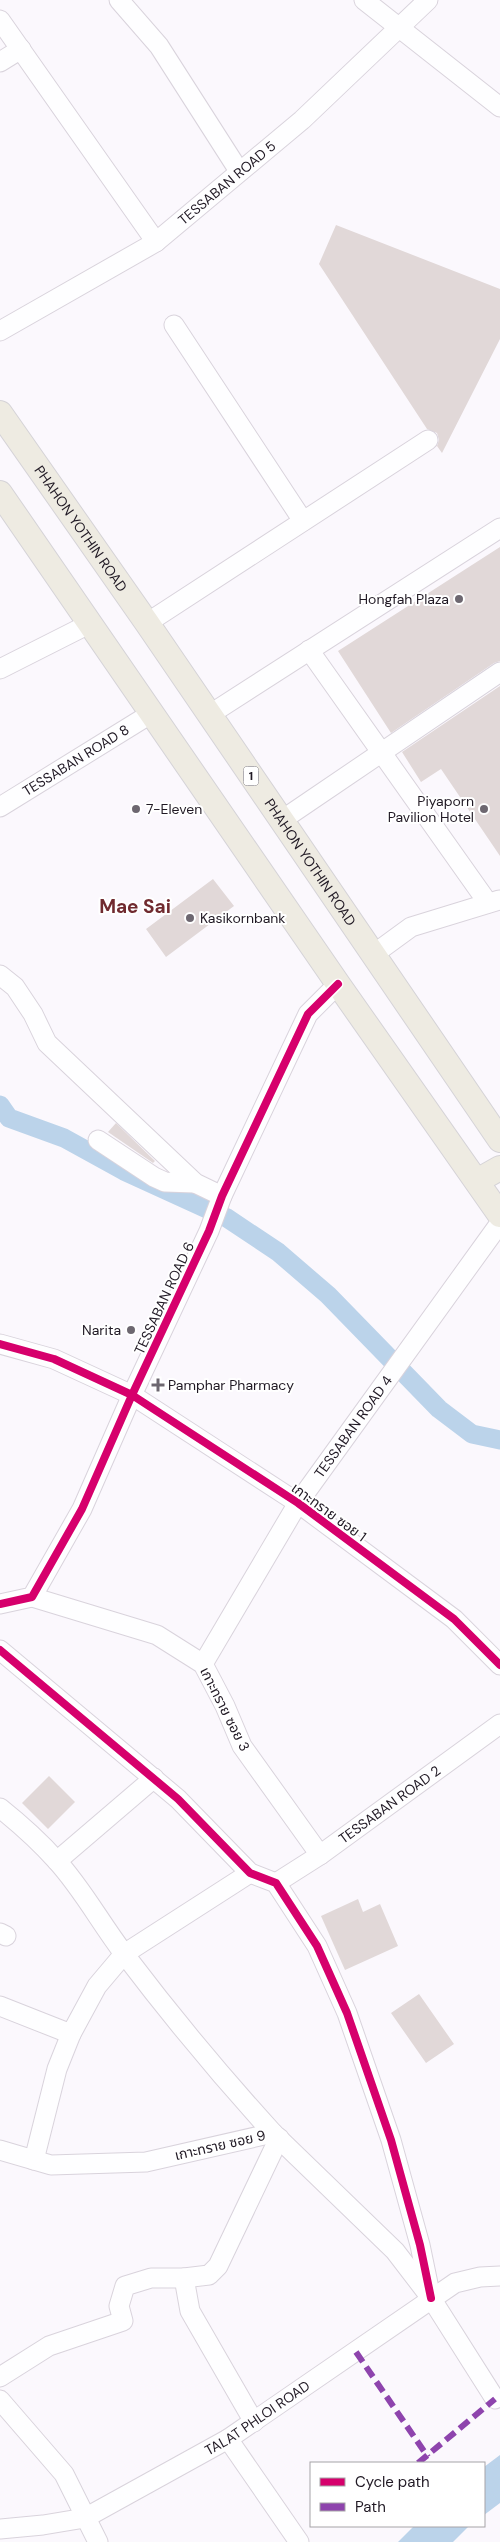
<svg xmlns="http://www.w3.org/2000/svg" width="500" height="2542" font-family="'DM Sans','Noto Sans Thai',sans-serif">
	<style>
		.water { fill: #bbd3ea }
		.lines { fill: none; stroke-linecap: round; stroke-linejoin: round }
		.canal { stroke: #bbd3ea; stroke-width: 19 }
		.building { fill: #e1d8d8 }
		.minor-casing { stroke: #d9d3dc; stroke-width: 21 }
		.major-casing { stroke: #d5d3d7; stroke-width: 26 }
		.minor { stroke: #fefeff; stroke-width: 19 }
		.major { stroke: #eeebe2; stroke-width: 24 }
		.quiet { stroke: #8e44ad; stroke-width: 6; stroke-dasharray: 12 6; stroke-linecap: butt }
		.cycleway-casing { stroke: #fff; stroke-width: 11 }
		.cycleway { stroke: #d6006c; stroke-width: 8 }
		.poi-dot { fill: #6d6770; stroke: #fff; stroke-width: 2 }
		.labels { text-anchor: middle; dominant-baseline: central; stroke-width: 4; stroke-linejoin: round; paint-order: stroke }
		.shield { fill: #fff; stroke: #635e66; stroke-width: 1 }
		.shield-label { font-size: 12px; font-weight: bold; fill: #201924 }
		.street-label { font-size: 14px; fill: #201924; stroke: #fff }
		.poi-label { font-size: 14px; fill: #201924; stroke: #fff; text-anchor: end }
		.district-label { font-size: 19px; font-weight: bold; fill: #702a2f; stroke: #fff }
	</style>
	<rect width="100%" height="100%" fill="#fbf8fd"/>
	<path class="water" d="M500,2455v48l-16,12v-48z
		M414,2526h55l-16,16h-55z"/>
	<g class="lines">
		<path class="canal" d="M0,1105l9,13 55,20 60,33 103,47 51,34 50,43 111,114 33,25 28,6"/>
	</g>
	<path class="building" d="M336,225l164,64v50l-58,114 -5,-7 2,-6 -2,-7 -10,-4 -108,-165z
		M500,547v114l-6,2 -103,70 -53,-82z
		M500,686v170l-59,-87 -20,13 -19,-30z
		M213,879l21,27 -68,51 -20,-28z
		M116,1123l39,38 -2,2 -45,-31z
		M49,1776l26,26 -27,27 -26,-26z
		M358,1899l5,13 17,-8 18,42 -53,24 -24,-54z
		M419,1994l35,50 -28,19 -35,-50z"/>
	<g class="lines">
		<defs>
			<g id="minor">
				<path d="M119,0l40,46 80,125"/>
				<path d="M364,0l136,107"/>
				<path d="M0,20l156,222"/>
				<path d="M0,62l21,-13"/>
				<path d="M174,325l129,196"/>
				<path id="s1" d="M0,331l156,-89 146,-122 126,-120"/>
				<path d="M147,623l281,-183"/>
				<path d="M309,650l179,253"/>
				<path d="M0,669l89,-45"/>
				<path d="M209,715l291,-187"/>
				<path id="s2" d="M0,807l152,-94"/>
				<path d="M282,820l218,-148"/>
				<path d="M374,954l37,-27 88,-27"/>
				<path d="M0,975l15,12 18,27 14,29 148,140 27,13"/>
				<path d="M98,1140l56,37 11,5 30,1"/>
				<path d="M0,1344l54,15 78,36 166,108 156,116 46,46"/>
				<path d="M32,1597l125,38 46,29 22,42 17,40 78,109"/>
				<path d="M0,1604l32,-7 50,-88 50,-114 77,-164 13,-35 86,-182 30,-30"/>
				<path d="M0,1650l178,149 72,74 26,10 41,63 30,67 44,127 29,105 11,53"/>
				<path id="s3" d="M203,1664l95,-161 202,-280"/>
				<path d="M0,1808c20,16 39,33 56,52 26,28 45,64 69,95 47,62 96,121 148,178"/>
				<path d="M57,1861l97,-83"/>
				<path id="s4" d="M276,1883l44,-28 180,-131"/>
				<path d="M0,1933l6,3"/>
				<path d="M0,2006l71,28 26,-48 27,-32 126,-81"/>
				<path d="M0,2150l51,15 95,-3 127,-29 122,118 36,47 64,101"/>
				<path d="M34,2160l23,-91 14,-35"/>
				<path d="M184,2278l25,-3 9,-9 61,-128"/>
				<path d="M0,2377l49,-31 74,-25 -4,-15 6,-20 26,-8h33l6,33 64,111"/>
				<path d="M0,2400l64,74 34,68"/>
				<path d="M228,2439l71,103"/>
				<path id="s5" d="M0,2529l43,-4 42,-7 143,-79 227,-156 25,-6 20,-1"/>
			</g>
			<g id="major">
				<path id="s6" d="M0,413l147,210 353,517"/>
				<path d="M0,493l338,491 162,231"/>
				<path d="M477,1181l23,-13"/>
			</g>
		</defs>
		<use href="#minor" class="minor-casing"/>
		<use href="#major" class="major-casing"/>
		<use href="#minor" class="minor"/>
		<use href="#major" class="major"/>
		<path class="quiet" d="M356,2352l72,105
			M418,2463l77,-64"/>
		<defs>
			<path id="cycleway" d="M0,1344l54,15 78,36 166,108 156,116 46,46
				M0,1604l32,-7 50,-88 50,-114 77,-164 13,-35 86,-182 30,-30
				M0,1650l178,149 72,74 26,10 41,63 30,67 44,127 29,105 11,53"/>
		</defs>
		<use href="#cycleway" class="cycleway-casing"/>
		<use href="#cycleway" class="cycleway"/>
	</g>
	<g class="poi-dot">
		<circle cx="459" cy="599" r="5"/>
		<circle cx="136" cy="809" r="5"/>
		<circle cx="484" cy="809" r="5"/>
		<circle cx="190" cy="918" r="5"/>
		<circle cx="131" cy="1330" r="5"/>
		<path d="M155.5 1377.5h5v5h5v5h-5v5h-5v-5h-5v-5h5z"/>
	</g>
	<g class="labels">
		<rect class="shield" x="243.5" y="766.5" width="15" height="19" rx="4"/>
		<g class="shield-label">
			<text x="251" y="776">1</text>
		</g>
		<g class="street-label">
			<text stroke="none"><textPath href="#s1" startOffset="272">TESSABAN ROAD 5</textPath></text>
			<text stroke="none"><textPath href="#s6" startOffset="141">PHAHON YOTHIN ROAD</textPath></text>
			<text stroke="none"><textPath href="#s2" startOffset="89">TESSABAN ROAD 8</textPath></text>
			<text stroke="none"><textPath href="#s6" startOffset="546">PHAHON YOTHIN ROAD</textPath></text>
			<text transform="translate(164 1298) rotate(-65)">TESSABAN ROAD 6</text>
			<text stroke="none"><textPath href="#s3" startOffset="281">TESSABAN ROAD 4</textPath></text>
			<text transform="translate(329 1512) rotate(36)">เกาะทราย ซอย 1</text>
			<text transform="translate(225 1709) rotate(63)">เกาะทราย ซอย 3</text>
			<text stroke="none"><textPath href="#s4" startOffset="138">TESSABAN ROAD 2</textPath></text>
			<text transform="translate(220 2145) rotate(-13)">เกาะทราย ซอย 9</text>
			<text stroke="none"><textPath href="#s5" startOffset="285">TALAT PHLOI ROAD</textPath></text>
		</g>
		<g class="poi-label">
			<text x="449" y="599">Hongfah Plaza</text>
			<text x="474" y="801">Piyaporn<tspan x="474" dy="16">Pavilion Hotel</tspan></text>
			<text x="146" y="809" text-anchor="start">7-Eleven</text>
			<text x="200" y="918" text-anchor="start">Kasikornbank</text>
			<text x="121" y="1330">Narita</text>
			<text x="168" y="1385" text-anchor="start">Pamphar Pharmacy</text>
		</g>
		<g class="district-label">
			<text x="135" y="906">Mae Sai</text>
		</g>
	</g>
	<rect x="310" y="2462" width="175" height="65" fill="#ffffff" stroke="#a6a3a7"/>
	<rect x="320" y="2478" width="25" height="8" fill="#d6006c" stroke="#a6a3a7"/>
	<text x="355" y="2487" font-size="15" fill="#201924">Cycle path</text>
	<rect x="320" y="2503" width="25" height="8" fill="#8e44ad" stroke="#a6a3a7"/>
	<text x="355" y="2512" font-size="15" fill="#201924">Path</text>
</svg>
